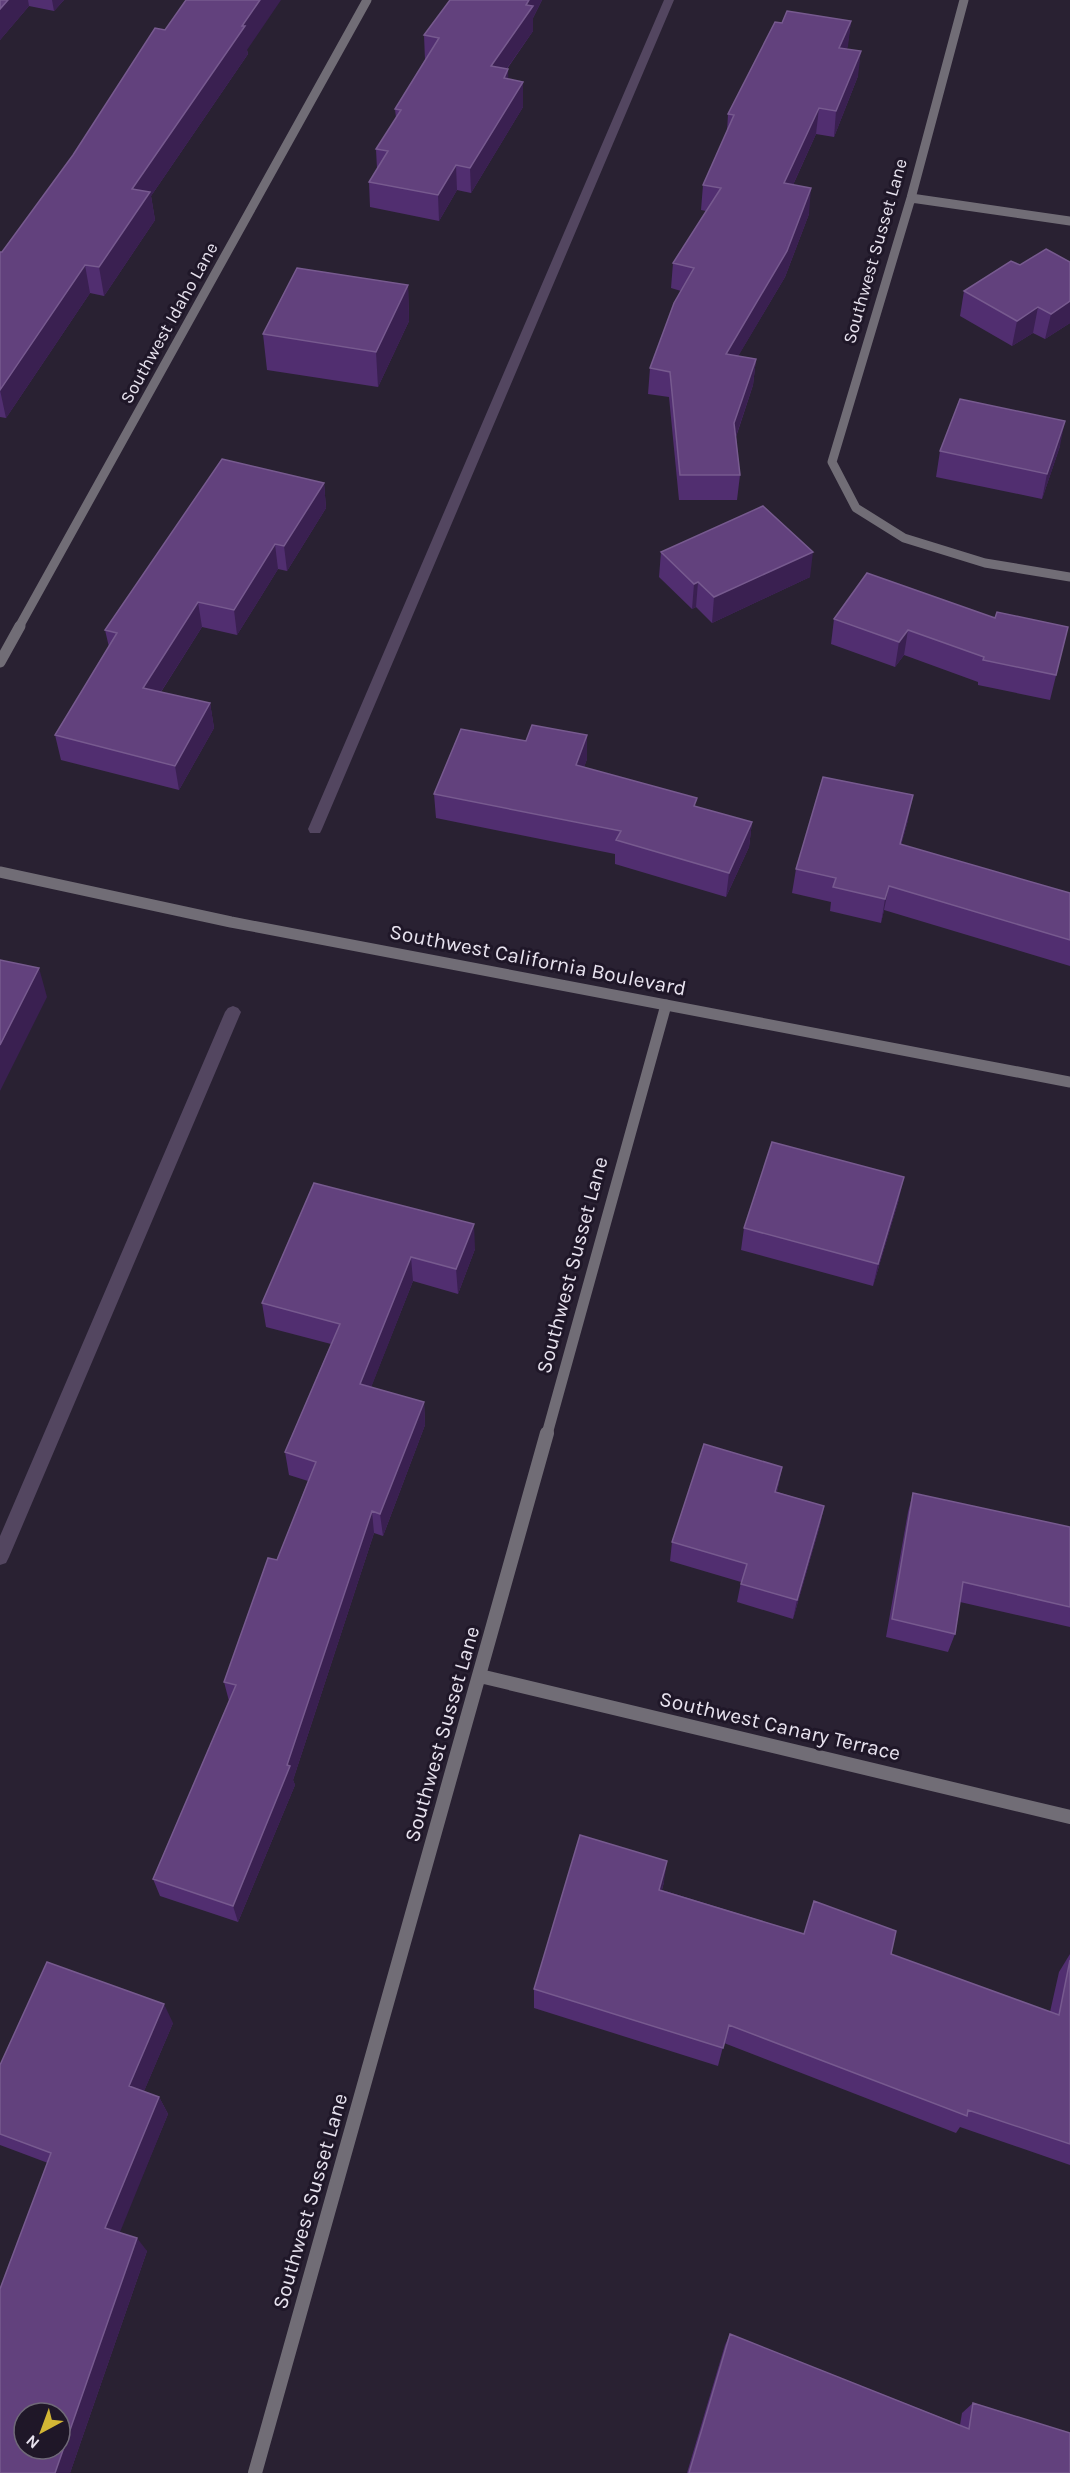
<svg xmlns="http://www.w3.org/2000/svg" width="1070" height="2473" font-family="Karla,sans-serif">
	<style>
		.lines { fill: none; stroke-linecap: round; stroke-linejoin: round }
		.stream { fill: #534660; fill-rule: evenodd }
		.minor-far2 { stroke: #716d76; stroke-width: 9 }
		.minor-far1 { stroke: #716d76; stroke-width: 11 }
		.minor { stroke: #716d76; stroke-width: 14 }
		.tertiary { stroke: #716d76; stroke-width: 11 }
		.wall { fill: #512e70 }
		.shaded-wall { fill: #3a2051 }
		.building { fill: #62417d; stroke: #775a8f; stroke-width: 1.5; fill-rule: evenodd }
		.labels { text-anchor: middle; dominant-baseline: central; stroke-width: 6; stroke-linejoin: round; paint-order: stroke }
		.far-street-label { font-size: 18px; fill: #e8e3ef; stroke: #1f1728 }
		.street-label { font-size: 21px; fill: #e8e3ef; stroke: #1f1728 }
	</style>
	<rect width="100%" height="100%" fill="#292132"/>
	<g class="lines">
		<path class="stream" d="M664,0h10l-352,829 -2,4h-10l-2,-4z
			M233,1006l5,2 3,4 -232,545 -3,6 -6,2v-29l225,-524 3,-4z"/>
		<path class="minor-far2" d="M964,0l-53,198 -79,264 24,46 48,30 81,25 85,14
			M911,198l159,23
			M19,627l348,-627"/>
		<path class="minor-far1" d="M0,662l20,-36
			M547,1434l119,-429"/>
		<path class="minor" d="M480,1676l590,141
			M255,2473l292,-1040"/>
		<path class="tertiary" d="M0,872l231,50 839,160"/>
	</g>
	<path class="wall" d="M0,0h64l-10,11 -25,-5 -29,34z
		M450,0h92l-9,18v13l-26,38 1,10 15,3v25l-52,86 -14,-3 -18,31 -69,-14 -1,-25 8,-13 -1,-20 20,-31 -1,-9 30,-49 -1,-25z
		M851,21l-4,28 11,27 -24,61 -18,-3 -23,51 16,29 -24,63 -47,79 18,3 -3,26 -17,52 4,38 -3,25h-58l-10,-103 -21,-3 2,-26 31,-77 -10,-3 2,-25 33,-52 -5,-1 2,-25 24,-53 1,-18 54,-91z
		M247,50l1,4 -97,142 4,24 -51,76 -14,-3 -84,125 -6,-1v-165h2z
		M1070,262v61l-25,16 -12,-6 -21,13 -52,-30 4,-25 56,-26z
		M408,285l1,36 -31,66 -111,-17 -4,-36z
		M1060,446l-18,53 -106,-22 4,-26z
		M324,483l2,25 -39,63 -9,-2 -41,66 -35,-8 -41,65 49,11 4,25 -35,62 -118,-30 -6,-25 54,-88 -4,-17z
		M661,552l149,25 -98,46 -16,-16 -4,2 -33,-32z
		M995,618l73,9 -18,73 -72,-15v-3l-74,-27 -9,12 -64,-23 3,-25z
		M587,735v24l-3,8 112,40 56,15 -3,25 -23,50 -111,-33v-10l-179,-36 -2,-24 92,-53z
		M908,820l-7,25 169,48v73l-186,-56 -3,13 -51,-12 1,-9 -39,-9 4,-24z
		M314,1183l161,66 -17,45 -45,-13 -42,106 53,15 1,23 -42,111 -9,-3 -81,247 2,5 -57,137 -78,-26 -7,-17 76,-178 -5,-19 53,-122 31,-79 -19,-6 -4,-23 46,-108 -65,-17 -4,-24z
		M899,1199l-26,87 -132,-36 3,-22z
		M782,1467l-5,25 47,14 -4,19 -27,94 -56,-17 4,-20 -71,-21 2,-19z
		M913,1493l157,34v100l-110,-25 -5,32 -7,18 -62,-15 22,-125z
		M664,1882l-2,8 142,44 87,20 159,58 9,-40 11,-18v211l-110,-38 -4,6 -232,-90 -6,23 -184,-58v-19z
		M173,2023l-29,68 15,6 9,17 -49,118 28,19 -77,222 -22,-310 -48,-18v-80z
		M730,2334l230,91 2,-12 11,-10 97,70h-383l38,-128z"/>
	<path class="shaded-wall" d="M8,0h20l1,6 -29,34v-31z
		M52,0h12l-10,11z
		M260,0h21l-34,50 1,4 -97,142 4,24 -51,76 -5,-29 33,-78z
		M529,0h13l-9,18v13l-42,60v-25z
		M851,21l-3,25 -11,27 2,-25z
		M861,51l-3,25 -24,61 2,-26z
		M508,69l1,26 -5,-17z
		M523,82v25l-52,86 -1,-25z
		M819,108l-3,26 -34,75 2,-26z
		M456,165l1,25 -18,31 -1,-26z
		M811,188l-2,26 -24,63 -61,103 2,-26z
		M85,265l5,28 -84,125 -6,-28z
		M408,285l1,36 -31,66 -2,-35z
		M1070,301v22l-25,16 6,-25z
		M1038,307l-5,26 -21,13 5,-25z
		M756,359l-3,26 -21,63 2,-25z
		M1065,421l-5,25 -18,53 5,-25z
		M324,483l2,25 -39,63 -3,-25z
		M275,544l3,25 -41,66 -3,-25z
		M813,552l-3,25 -98,46 2,-26z
		M698,582l-2,25 -4,2 2,-25z
		M198,602l4,25 -54,85 -5,-24z
		M908,630l-4,25 -9,12 4,-25z
		M210,703l4,25 -35,62 -4,-24z
		M587,735v24l-11,31v-25z
		M913,795l-5,25 -13,49 5,-25z
		M752,822l-3,25 -23,50 3,-24z
		M889,886l-5,24 -3,13 4,-24z
		M39,968l8,29 -47,94v-46z
		M904,1177l-5,22 -26,87 5,-22z
		M474,1224l1,25 -17,45 -2,-25z
		M411,1257l2,24 -50,127 -3,-24z
		M424,1402l1,23 -42,111 -3,-22z
		M782,1467l-4,20 -6,24 3,-19z
		M824,1506l-4,19 -27,94 4,-19z
		M372,1511l2,22 -81,247 2,5 -57,137 -5,-16 54,-141z
		M667,1861l-3,21 -8,28 3,-20z
		M164,2004l9,19 -34,80 -10,-17z
		M159,2097l9,17 -52,128 -11,-14z
		M137,2238l10,13 -77,222h-15z"/>
	<path class="building" d="M0,0h8l-8,9z
		M186,0h74l-18,26h3l-113,163 18,3 -51,75 -14,-2 -85,125v-138h2l71,-97 82,-127 10,2z
		M450,0h79l-3,5 7,1 -42,60 17,3 -4,9 19,4 -53,86 -14,-3 -18,30 -69,-13 19,-31 -12,-2 25,-39 -6,-1 44,-71 -15,-3z
		M787,11l64,10 -12,27 22,3 -25,60 -17,-3 -35,75 27,5 -24,63 -61,103 30,5 -22,64 6,52h-60l-10,-103 -20,-4 24,-65 20,-35 -21,-5 48,-75 -18,-3 31,-70 -6,-1 47,-92 7,1z
		M1046,249l24,13v39l-19,13 -13,-7 -21,14 -53,-30 47,-30 9,4z
		M297,268l111,17 -32,67 -113,-18z
		M960,399l105,22 -18,53 -107,-23z
		M222,459l102,24 -40,63 -9,-2 -41,66 -36,-8 -55,86 67,15 -35,63 -120,-31 62,-102 -12,-3z
		M763,506l50,46 -99,45 -16,-15 -4,2 -33,-32z
		M867,573l128,45 2,-6 71,15 -12,48 -73,-15 1,-3 -76,-27 -9,12 -65,-23z
		M532,725l55,10 -11,30 121,33 -3,8 58,16 -23,51 -113,-33 5,-9 -187,-37 27,-65 65,12z
		M823,777l90,18 -13,49 170,49v47l-181,-54 -4,13 -52,-12 3,-9 -40,-9z
		M0,960l39,8 -39,77z
		M772,1142l132,35 -26,87 -134,-36z
		M314,1183l160,41 -18,45 -45,-12 -51,127 64,18 -44,112 -8,-3 -85,254 3,1 -57,140 -80,-27 83,-194 -12,-3 44,-124 9,2 39,-98 -31,-10 55,-128 -78,-21z
		M704,1444l78,23 -7,25 49,14 -27,94 -56,-16 6,-20 -75,-22z
		M913,1493l157,34v80l-107,-25 -8,52 -63,-15z
		M580,1835l87,26 -8,29 145,44 10,-33 82,30 -5,23 168,61 11,-55v184l-102,-34 -1,6 -238,-91 -6,23 -189,-59z
		M47,1962l117,42 -35,82 30,11 -54,131 32,10 -82,235h-55v-184l51,-136 -51,-19v-69zM24,2413h36v36h-36z
		M730,2334l239,95 4,-26 97,30v40h-381z"/>
	<g class="labels">
		<g class="far-street-label">
			<text transform="translate(875 251) rotate(-74)">Southwest Susset Lane</text>
			<text transform="translate(169 323) rotate(-61)">Southwest Idaho Lane</text>
		</g>
		<g class="street-label">
			<text transform="translate(538 960) rotate(11)">Southwest California Boulevard</text>
			<text transform="translate(572 1265) rotate(-75)">Southwest Susset Lane</text>
			<text transform="translate(780 1726) rotate(13)">Southwest Canary Terrace</text>
			<text transform="translate(442 1734) rotate(-74)">Southwest Susset Lane</text>
			<text transform="translate(310 2201) rotate(-74)">Southwest Susset Lane</text>
		</g>
	</g>
	<g transform="translate(42 2431) rotate(221)"><circle r="28" fill="#1f1728" stroke="#6f6978" stroke-width="1.5"/>
	<path d="M0-4.5L10 22L0 15L-10 22Z" fill="#d3b635"/>
	<text y="-9" font-size="16" font-weight="bold" text-anchor="middle" fill="#e8e3ef">N</text>
	</g>
</svg>
